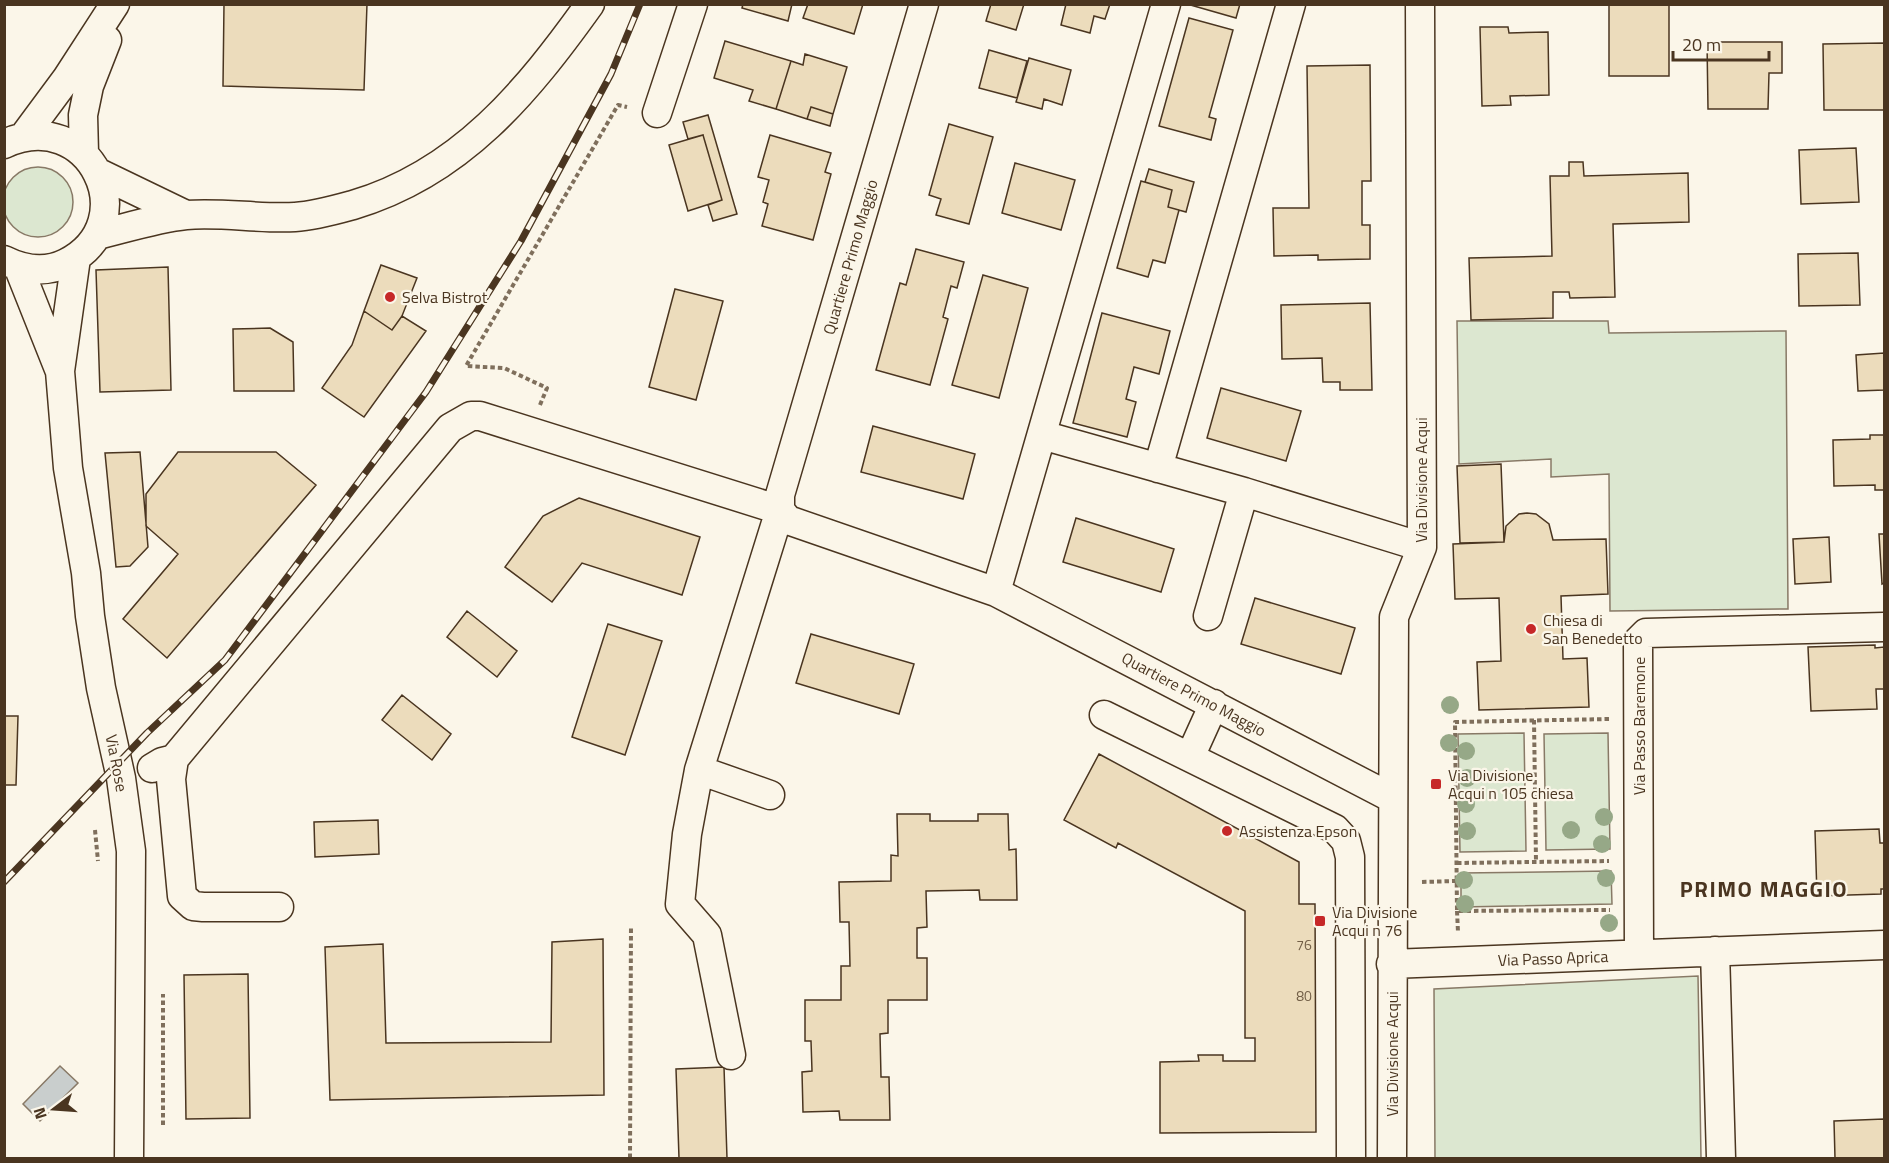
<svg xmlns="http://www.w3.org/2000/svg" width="1889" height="1163" font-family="'Titillium Web',sans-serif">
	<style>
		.green { fill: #dce7d0; stroke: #887966; stroke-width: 1.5 }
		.water { fill: #c9cecd; stroke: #887966; stroke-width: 1.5 }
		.building { fill: #ecdcbc; stroke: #4a3520; stroke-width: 1.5 }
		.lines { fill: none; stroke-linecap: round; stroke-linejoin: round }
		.minor-casing { stroke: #4a3520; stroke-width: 31 }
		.path { stroke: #7f6f5c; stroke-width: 4; stroke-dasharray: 4.5 3; stroke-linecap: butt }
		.minor { stroke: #fbf6e9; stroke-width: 28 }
		.rail-casing { stroke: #4a3520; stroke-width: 7 }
		.rail { stroke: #fbf6e9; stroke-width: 4.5; stroke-dasharray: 14; stroke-linecap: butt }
		.tree { fill: #96a887 }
		.poi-dot { fill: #c62828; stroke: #fbf6e9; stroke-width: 2 }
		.labels { text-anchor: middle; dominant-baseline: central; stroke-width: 4.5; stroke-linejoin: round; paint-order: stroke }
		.number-label { font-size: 14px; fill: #725f47 }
		.street-label { font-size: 16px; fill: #4a3520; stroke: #fbf6e9 }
		.poi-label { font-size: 16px; fill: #4a3520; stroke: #fbf6e9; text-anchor: start }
		.district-label { font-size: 22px; font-weight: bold; letter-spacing: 1.5px; fill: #4a3520; stroke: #fbf6e9 }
	</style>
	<rect width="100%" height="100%" fill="#fbf6e9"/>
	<path class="green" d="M3 202a35 35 0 1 1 70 0a35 35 0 1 1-70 0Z
		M1457,321h151l1,12 177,-2 2,278 -178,2 -1,-137 -58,3v-18l-92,5z
		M1524,733l2,118 -66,1 -2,-118z
		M1608,733l2,116 -64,1 -2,-116z
		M1611,871l1,33 -151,3v-34z
		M1698,976l3,182h-266l-1,-169z"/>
	<path class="water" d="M60,1066l18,17 -38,38 -17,-17z"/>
	<path class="building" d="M224,4h143l-3,86 -141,-4z
		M743,4h49l-4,17 -46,-13z
		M808,4h55l-9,30 -51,-16z
		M991,4h33l-8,26 -30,-9z
		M1066,4h44l-5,15 -11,-3 -4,17 -29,-8z
		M1187,4h53l-4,14z
		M1609,4h60v72h-60z
		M1189,18l44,12 -24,87 7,2 -5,21 -52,-14z
		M1480,27h28l1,6 39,-1 1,63 -39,1 1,9 -29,1z
		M725,41l66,20 -15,48 -27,-8 4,-11 -39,-12z
		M1707,42h75v31h-13l-1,36h-60z
		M1884,43v67h-60l-1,-66z
		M989,50l38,11 -10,37 -38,-10z
		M805,54l42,13 -14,47 -22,-7 -4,12 -31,-10 15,-48 12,4z
		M1029,58l42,12 -9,35 -18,-6 -2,10 -26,-7z
		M1370,65l1,116h-9v44h8v34l-52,1v-5l-44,1 -1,-48h36l-2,-142z
		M811,107l22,7 -3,12 -23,-7z
		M708,115l29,99 -24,7 -5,-16 14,-5 -19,-65 -15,4 -5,-17z
		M949,124l44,13 -24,87 -33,-9 5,-16 -12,-4z
		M703,135l19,65 -34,11 -19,-66z
		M770,135l61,18 -6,19 6,2 -18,66 -51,-14 6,-22 -5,-2 6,-22 -11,-3z
		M1856,148l3,54 -58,2 -2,-54z
		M1569,162h14l1,14 104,-3 1,49 -76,2 2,73 -45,1 -1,-6h-16v26l-82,2 -2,-62 83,-2 -2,-80h19z
		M1015,163l60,17 -14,50 -59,-17z
		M1149,169l45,13 -8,30 -18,-5 4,-17 -27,-8z
		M1141,181l31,9 -4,17 11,3 -14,53 -12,-3 -5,17 -31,-9z
		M916,249l48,13 -7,26 -6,-2 -8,31 5,2 -18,66 -54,-15 24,-87 6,2z
		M1858,253l2,52 -61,1 -1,-52z
		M381,265l36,13 -15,38 -10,14 -28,-19z
		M168,267l3,123 -71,2 -4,-122z
		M983,275l45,13 -29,110 -47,-13z
		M675,289l48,12 -27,99 -47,-13z
		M1370,303l2,87h-32v-8h-17l-1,-24 -40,1 -1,-54z
		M364,311l28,19 10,-14 24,15 -62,86 -42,-29 30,-43z
		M1102,313l68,18 -11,43 -25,-7 -8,32 10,3 -9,35 -54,-14z
		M270,328l23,14 1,49h-60l-1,-62z
		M1884,353v37l-26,1 -2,-36z
		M1221,388l80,23 -15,50 -79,-23z
		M873,426l102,28 -12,45 -102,-27z
		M1870,435h14v55h-9v-5l-41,1 -1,-46 37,-1z
		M140,452l8,95 -18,19 -14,1 -11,-114z
		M178,452h98l40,33 -149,173 -44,-39 55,-65 -32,-28v-32z
		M1501,464l3,78 -44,1 -3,-77z
		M579,498l121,39 -18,58 -100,-32 -30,39 -47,-35 38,-51z
		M1527,513l9,1 13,10 4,16 53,-1 2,55 -47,2 2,63 24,-1 2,49 -110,3 -2,-48 24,-1 -2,-63 -44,1 -2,-55 51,-2 2,-16 13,-12z
		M1076,518l98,31 -13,43 -98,-30z
		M1879,534h5v49l-2,1z
		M1829,537l2,45 -36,2 -2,-45z
		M1255,598l100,30 -14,46 -100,-30z
		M467,611l50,40 -20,26 -50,-40z
		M608,624l54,17 -37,114 -53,-18z
		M811,634l103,30 -15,50 -103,-31z
		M1875,645v3l9,-1v42h-8l1,20 -66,2 -3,-64z
		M402,695l49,39 -19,26 -50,-40z
		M4,716h14l-2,69h-12z
		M1099,754l200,108v42h16l1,228 -156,1v-71l39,-1 -1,-6h25v6h32v-23h-10v-127l-127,-68 -2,5 -52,-28z
		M897,814h33v7h48v-7h30l1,36 7,-1 1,51h-37l-1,-10 -53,1 1,36 -10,1v30h10v42h-39v33l-8,1 1,43h8l1,43h-50l-1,-9 -36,1 -1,-40 10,-1 -1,-30h-6v-41h36v-34h9l-1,-44h-9l-1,-40 52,-1v-26l7,1z
		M378,820l1,34 -64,3 -1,-35z
		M1879,829l1,14h4v46h-3v5l-64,2 -2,-65z
		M603,939l1,156 -274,5 -5,-153 58,-3 3,99 165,-1 1,-100z
		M248,974l2,144 -64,1 -2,-144z
		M724,1067l3,91h-48l-3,-89z
		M1884,1119v39h-49l-1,-37z"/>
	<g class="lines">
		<defs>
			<path id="minor" d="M924,4l-144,491v15l8,10 208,72 396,206
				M657,113l36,-109
				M24,136l43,-58 48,-74
				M4,144c85,-40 143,78 62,119 -20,10 -42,7 -62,-3
				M84,153l-1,-38 6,-29 18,-46
				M99,173l87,42
				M97,235c29,-7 60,-17 89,-20 36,-3 73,4 109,2 19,-1 40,-7 58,-12 108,-32 174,-113 237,-201
				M76,258l-16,113 8,97 18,105 4,43 11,72 20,90 10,73 -2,307
				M18,266l41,103
				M1042,435l202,57 178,55
				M1158,468l133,-464
				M996,592l170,-588
				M1208,616l36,-124
				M1104,715l231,114 11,12 4,16 1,301
				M1190,757l24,-53
				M174,759l-3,20 11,117 11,10 10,1h76
				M152,768l10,-6 12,-3 276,-331 21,-12h9l300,94 -81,260 -12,64 -7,70 27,31 24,120
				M699,770l71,25
				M1715,951l6,207
				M1639,954l-1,-313 8,-8 238,-6
				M1391,964l493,-19
				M1392,1158l2,-541 28,-70 -2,-543"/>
		</defs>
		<use href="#minor" class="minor-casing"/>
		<path class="path" d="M540,405l7,-17 -43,-20 -38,-2 152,-261 9,2
			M1609,719l-154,3 2,189 153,-1
			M1534,720l2,142
			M95,830l3,31
			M1457,863l152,-2
			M1422,882l34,-1
			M1457,911l1,21
			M163,1125v-131
			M630,1158l1,-232"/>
		<use href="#minor" class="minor"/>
		<defs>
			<path id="rail" d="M4,882l143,-149 78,-73 201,-268 95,-151 90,-167 29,-70"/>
		</defs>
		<use href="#rail" class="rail-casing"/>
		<use href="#rail" class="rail"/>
	</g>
	<g class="tree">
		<circle cx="1450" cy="705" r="9"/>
		<circle cx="1449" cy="743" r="9"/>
		<circle cx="1466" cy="751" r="9"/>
		<circle cx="1467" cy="778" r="9"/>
		<circle cx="1466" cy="804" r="9"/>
		<circle cx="1604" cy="817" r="9"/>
		<circle cx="1571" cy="830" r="9"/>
		<circle cx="1467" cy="831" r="9"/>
		<circle cx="1602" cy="844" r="9"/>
		<circle cx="1606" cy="878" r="9"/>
		<circle cx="1464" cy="880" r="9"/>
		<circle cx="1465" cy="904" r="9"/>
		<circle cx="1609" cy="923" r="9"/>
	</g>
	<g class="poi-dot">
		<circle cx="390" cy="297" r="6"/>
		<circle cx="1531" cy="629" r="6"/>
		<rect x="1430" y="778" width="12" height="12" rx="3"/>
		<circle cx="1227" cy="831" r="6"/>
		<rect x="1314" y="915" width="12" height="12" rx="3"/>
	</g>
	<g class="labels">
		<g class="number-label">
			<text x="1304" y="944">76</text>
			<text x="1304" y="995">80</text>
		</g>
		<g class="street-label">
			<text transform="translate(850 257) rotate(-74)">Quartiere Primo Maggio</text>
			<text transform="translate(1421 480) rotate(-90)">Via Divisione Acqui</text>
			<text transform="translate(1194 694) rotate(28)">Quartiere Primo Maggio</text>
			<text transform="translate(1639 726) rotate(-90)">Via Passo Baremone</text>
			<text transform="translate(117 763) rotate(79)">Via Rose</text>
			<text transform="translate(1553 958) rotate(-2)">Via Passo Aprica</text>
			<text transform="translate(1392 1054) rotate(-90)">Via Divisione Acqui</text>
		</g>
		<g class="poi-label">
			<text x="402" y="297">Selva Bistrot</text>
			<text x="1543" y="620">Chiesa di<tspan x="1543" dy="18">San Benedetto</tspan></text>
			<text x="1448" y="775">Via Divisione<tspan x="1448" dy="18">Acqui n 105 chiesa</tspan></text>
			<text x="1239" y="831">Assistenza Epson</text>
			<text x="1332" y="912">Via Divisione<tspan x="1332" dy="18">Acqui n 76</tspan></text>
		</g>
		<g class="district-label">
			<text x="1764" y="889">PRIMO MAGGIO</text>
		</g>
	</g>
	<rect width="1889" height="1163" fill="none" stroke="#4a3520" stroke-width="12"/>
	<g transform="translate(54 1109) rotate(253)" stroke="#fbf6e9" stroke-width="4.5" paint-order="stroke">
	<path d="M0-4.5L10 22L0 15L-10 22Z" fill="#4a3520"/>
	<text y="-9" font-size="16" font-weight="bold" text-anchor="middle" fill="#4a3520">N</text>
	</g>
	<path d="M1673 51v9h96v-9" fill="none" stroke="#4a3520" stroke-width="3"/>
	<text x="1682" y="51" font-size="18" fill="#4a3520" stroke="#fbf6e9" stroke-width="4.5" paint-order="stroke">20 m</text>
</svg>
